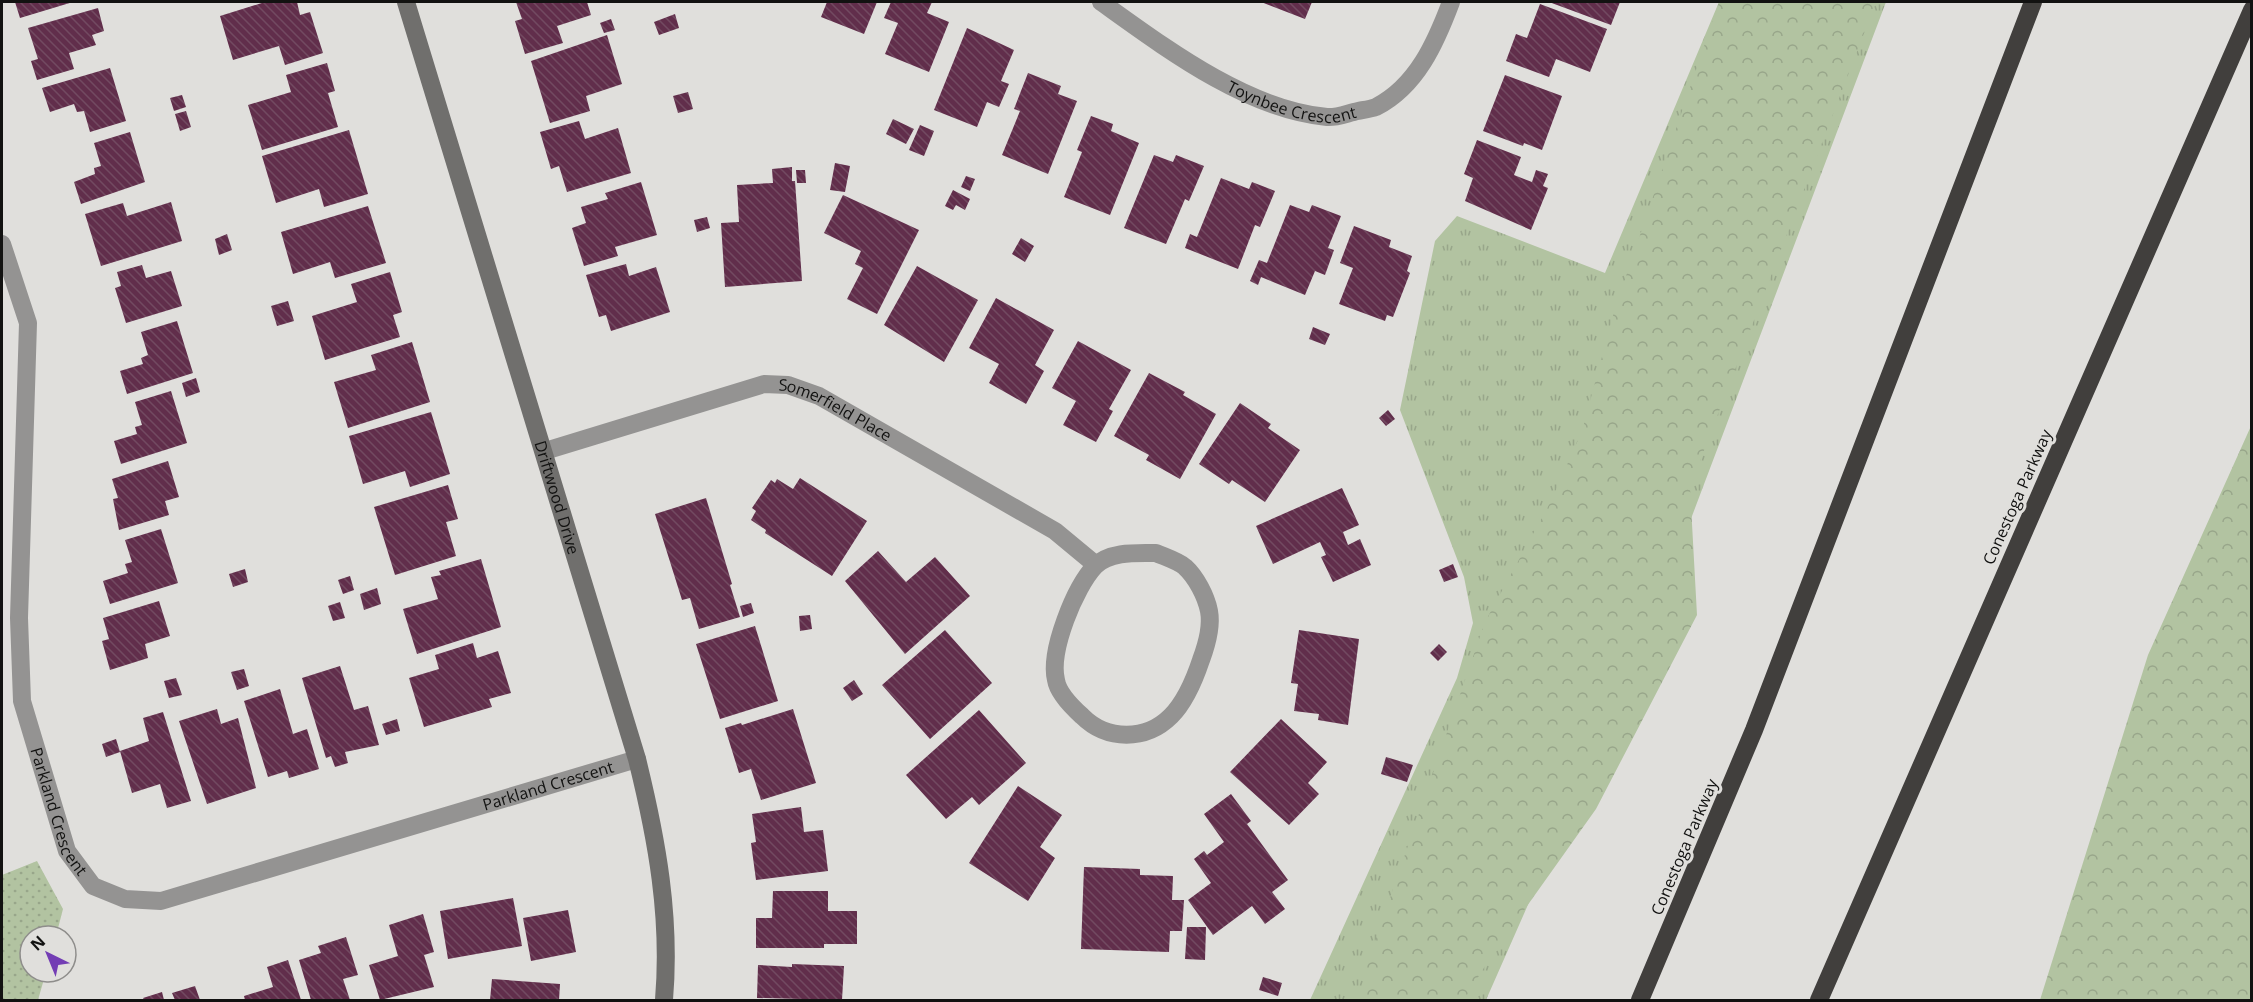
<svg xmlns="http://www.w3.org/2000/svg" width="2253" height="1002" font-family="'Open Sans',sans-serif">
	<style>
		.grass { fill: url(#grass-tufts) }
		.forest { fill: url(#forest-crowns) }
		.park { fill: url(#park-dots) }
		.building { fill: url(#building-back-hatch) }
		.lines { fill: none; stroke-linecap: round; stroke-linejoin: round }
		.street { stroke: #949392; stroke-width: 18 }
		.secondary { stroke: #706f6d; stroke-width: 18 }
		.highway { stroke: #413f3d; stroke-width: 18 }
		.labels { text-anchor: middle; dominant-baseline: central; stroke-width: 6; stroke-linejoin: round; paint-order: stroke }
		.street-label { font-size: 16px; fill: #121211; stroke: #e0dfdc }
	</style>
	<defs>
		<pattern id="grass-tufts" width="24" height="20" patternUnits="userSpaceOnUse" patternTransform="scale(1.5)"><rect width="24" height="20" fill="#b2c3a1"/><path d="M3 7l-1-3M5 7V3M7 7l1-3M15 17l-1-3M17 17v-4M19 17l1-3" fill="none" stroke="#98a68a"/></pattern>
		<pattern id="forest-crowns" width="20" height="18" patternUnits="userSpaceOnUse" patternTransform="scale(1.5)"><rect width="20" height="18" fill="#b2c3a1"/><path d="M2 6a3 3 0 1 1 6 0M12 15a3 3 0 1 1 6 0" fill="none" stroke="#98a68a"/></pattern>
		<pattern id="park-dots" width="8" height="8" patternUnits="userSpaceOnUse" patternTransform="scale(1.5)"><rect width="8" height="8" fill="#b2c3a1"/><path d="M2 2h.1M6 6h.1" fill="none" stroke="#98a68a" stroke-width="1.8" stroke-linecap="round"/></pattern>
		<pattern id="building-back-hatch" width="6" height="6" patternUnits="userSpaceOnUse" patternTransform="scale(1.5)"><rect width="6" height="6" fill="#612e4b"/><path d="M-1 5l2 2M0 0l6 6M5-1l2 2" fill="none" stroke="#724a61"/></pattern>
	</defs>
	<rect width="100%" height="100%" fill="#e0dfdc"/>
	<path class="grass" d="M1719,2h167l-237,628 -163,370h-176l147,-322 16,-55 -9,-46 -64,-167 35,-169 22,-25 148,57z"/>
	<path class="forest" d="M1719,2h157l-186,485 7,128 -101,194 -106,149 -26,42h-102l5,-35 118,-343 66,-121 31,-70 32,-119z
		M2251,426v574h-211l108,-345z"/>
	<path class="park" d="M37,861l26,48 -7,27h-26v36h16l-8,28h-36v-125z"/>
	<path class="building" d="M15,2h58l-53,16z
		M265,2h32l3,13 10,-3 13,41 -38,12 -6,-19 -46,14 -13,-44z
		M516,2h71l4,13 -34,11 6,17 -38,11 -10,-33 7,-2z
		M827,2h50l-13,32 -43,-17z
		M891,2h41l-5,11 22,9 -20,50 -44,-18 13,-31 -14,-5z
		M1261,2h51l-7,17z
		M1549,2h71l-9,23z
		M1540,4l67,25 -17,43 -34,-13 -7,18 -43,-16 10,-27 11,4z
		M98,8l6,23 -12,4 4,10 -27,8 5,16 -37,11 -6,-19 7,-2 -10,-31z
		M675,14l4,14 -20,7 -5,-13z
		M611,19l4,11 -11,3 -4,-10z
		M967,28l47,22 -13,31 8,3 -10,23 -12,-5 -10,25 -43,-17z
		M607,35l15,49 -36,12 4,15 -40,12 -19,-62z
		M327,63l8,28 -7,2 10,34 -76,23 -14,-45 43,-13 -5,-17z
		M110,68l16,53 -36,11 -6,-21 -7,1 -3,-8 -24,8 -8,-24z
		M1028,73l33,13 -3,8 19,7 -29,73 -46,-19 18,-44 -6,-2z
		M1505,75l57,21 -20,54 -18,-7 -1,3 -40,-15z
		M688,92l5,17 -15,4 -5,-17z
		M182,95l4,12 -12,4 -4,-13z
		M186,111l5,16 -11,4 -5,-17z
		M1091,116l22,8 -2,7 28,12 -29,72 -46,-18 18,-45 -5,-2z
		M893,119l21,10 -8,15 -20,-10z
		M579,121l6,18 33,-11 13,45 -64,19 -8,-26 -8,3 -11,-37z
		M920,125l14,6 -10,25 -15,-6z
		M349,130l19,64 -44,13 -5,-18 -43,14 -14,-47z
		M130,132l15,50 -64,22 -7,-22 21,-8 -1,-6 7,-2 -7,-23z
		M1477,140l44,17 -7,18 18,7 4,-12 12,4 -5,12 5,2 -17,42 -66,-29 8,-23 -9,-4z
		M1154,155l19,7 3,-7 28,11 -15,35 -4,-2 -19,45 -42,-16z
		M835,163l15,3 -5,26 -15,-2z
		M792,167v14h3l7,100 -77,6 -4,-64 18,-1 -2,-37 36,-2 -1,-14z
		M796,170h9l1,13h-9z
		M966,176l9,3 -5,12 -9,-4z
		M1221,178l28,11 3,-7 23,9 -15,36 -5,-2 -17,44 -53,-21 5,-14 7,3z
		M641,182l16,53 -42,12 3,9 -34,10 -12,-38 14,-5 -5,-16 27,-8 -3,-6z
		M953,190l17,9 -5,11 -9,-5 -3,5 -8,-4z
		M843,195l76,35 -42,84 -30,-15 16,-31 -8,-4 6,-13 -37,-18z
		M171,202l11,39 -81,25 -16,-52 38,-11 4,13z
		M1290,205l19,7 3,-7 29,11 -13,32 6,2 -9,25 -10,-4 -10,24 -44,-18 -3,8 -8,-4 9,-21 8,3z
		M368,206l18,57 -51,15 -5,-16 -37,12 -12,-42z
		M707,217l3,11 -13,4 -3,-12z
		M1354,226l37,14 -2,7 23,9 -5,15 3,2 -17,44 -6,-2 -2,6 -46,-17 14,-36 -13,-5z
		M227,234l5,16 -13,5 -4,-16z
		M1021,238l13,8 -9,16 -13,-8z
		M626,264l3,12 27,-9 14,45 -59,19 -5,-16 -7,2 -13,-42z
		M142,265l4,13 25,-7 11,35 -56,17 -11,-35 6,-2 -4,-14z
		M917,266l61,34 -34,62 -60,-37z
		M390,272l12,40 -9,3 7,22 -75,23 -13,-44 45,-14 -6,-18z
		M996,298l58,32 -19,35 9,6 -18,33 -37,-21 10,-19 -30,-16z
		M288,301l6,20 -17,5 -6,-20z
		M177,321l16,52 -66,21 -7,-23 23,-7 -2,-6 7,-3 -7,-23z
		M1313,327l17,7 -5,11 -16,-6z
		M1078,341l53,29 -22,39 4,2 -17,31 -33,-17 13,-24 -24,-13z
		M412,342l18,60 -82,26 -14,-46 42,-12 -5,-15z
		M1149,373l36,19 -2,3 33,19 -36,65 -34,-19 3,-5 -35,-19z
		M196,378l4,14 -14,5 -4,-14z
		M171,391l16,52 -66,21 -7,-23 23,-7 -2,-7 7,-2 -7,-23z
		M1240,403l31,21 -3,4 32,22 -35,52 -33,-22 -3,4 -30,-20z
		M1388,410l7,9 -9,7 -7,-8z
		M431,412l19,62 -40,13 -5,-16 -42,13 -14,-48z
		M168,461l11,36 -14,4 4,14 -50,15 -6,-31 5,-1 -6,-19z
		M800,478l67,43 -35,55 -67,-43 1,-3 -15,-10 5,-9 -4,-3 19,-28 4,3 2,-4 16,10z
		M448,485l10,34 -12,3 10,34 -61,19 -21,-68z
		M1342,488l17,37 -16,7 5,13 12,-6 11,26 -38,17 -12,-25 5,-2 -6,-13 -47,22 -17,-38z
		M706,498l26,86 -2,1 10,32 -41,12 -9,-31 -8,2 -27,-86z
		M161,529l17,54 -68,21 -7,-23 25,-8 -3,-9 7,-2 -7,-22z
		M878,551l28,31 29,-25 35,39 -65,58 -60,-73z
		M481,559l20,68 -84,27 -14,-45 35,-10 -7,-22 10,-2 -2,-4z
		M1453,564l5,13 -14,5 -5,-12z
		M245,569l3,13 -15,5 -4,-13z
		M350,576l4,14 -11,4 -5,-14z
		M377,588l4,16 -17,6 -4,-16z
		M159,601l11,35 -25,8 3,14 -38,12 -8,-29 7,-2 -6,-21z
		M340,602l5,16 -12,3 -5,-15z
		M751,603l3,10 -11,4 -3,-11z
		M810,615l2,14 -12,2 -1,-15z
		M755,626l23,75 -58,18 -24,-75z
		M945,630l47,53 -62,56 -48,-54z
		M1299,630l60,9 -11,86 -30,-5 1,-6 -25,-3 4,-27 -7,-1z
		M473,643l4,15 21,-7 13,42 -22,6 3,8 -68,20 -15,-49 30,-9 -4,-14z
		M1439,644l8,8 -9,9 -8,-8z
		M340,666l14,44 14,-4 11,39 -34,7 3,11 -13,4 -4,-11 -5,2 -24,-80z
		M244,669l5,17 -12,4 -6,-18z
		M176,678l6,17 -13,3 -5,-17z
		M854,680l9,14 -11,7 -9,-13z
		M280,689l13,45 14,-5 12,40 -30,9 -2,-7 -19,6 -24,-76z
		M217,709l4,15 17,-6 18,70 -49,16 -28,-83z
		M793,709l23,74 -55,17 -10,-31 -12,4 -14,-45 16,-5 1,2z
		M979,710l47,53 -47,42 -7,-8 -26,22 -40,-44z
		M163,712l28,89 -24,7 -7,-24 -28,9 -12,-42 29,-10 -6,-23z
		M397,719l3,12 -14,4 -4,-11z
		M1281,719l46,43 -19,21 11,11 -30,31 -59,-53z
		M116,739l4,13 -14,5 -4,-13z
		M1386,757l27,8 -6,17 -26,-8z
		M1018,786l44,29 -22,32 15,11 -27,43 -59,-38z
		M1231,794l20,27 -4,3 41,56 -16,12 13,17 -20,15 -13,-18 -39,29 -25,-35 23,-17 -17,-24 10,-8 3,4 17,-13 -20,-28z
		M801,807l3,25 19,-2 5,41 -72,9 -5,-37 5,-1 -4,-28z
		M1084,867l56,2v6l33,1 -1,24h12l-2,31h-12l-1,21 -88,-3z
		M773,891h55v20h29v33h-33v4h-68v-30h16z
		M513,898l9,48 -74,13 -8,-48z
		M568,910l8,42 -45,9 -8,-43z
		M423,914l11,38 -10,3 10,32 -54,13 -11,-35 29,-9 -9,-31z
		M1187,927h19l-1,33 -20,-1z
		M346,937l12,38 -15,4 7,21h-39l-12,-40 22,-7 -3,-7z
		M288,960l13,40h-56l-1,-4 29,-9 -6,-20z
		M792,964l52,2 -2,34 -85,-2 1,-33 34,2z
		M1263,977l19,6 -4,13 -19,-6z
		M492,979l68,5 -1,16h-69z
		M195,986l5,14h-25l-3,-7z
		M162,992l2,8h-20l-1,-2z"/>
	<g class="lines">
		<g class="street">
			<path id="s1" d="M1101,2c63,45 146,108 226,115 9,1 21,-4 31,-6 5,-1 13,-2 18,-4 41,-21 60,-65 75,-105"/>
			<path id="s2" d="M2,244l26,79 -9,295 3,83 45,150 26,35 32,13 36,2 476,-142"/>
			<path id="s3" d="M545,451l219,-67 24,1 31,11 236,135 41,34"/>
			<path d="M1156,553c9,4 22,8 29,14 11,10 21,29 24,44 3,16 -2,33 -8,49 -6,18 -16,42 -30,56 -25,25 -64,25 -89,0 -10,-9 -24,-23 -26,-36 -7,-29 19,-93 39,-114 15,-15 42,-13 61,-13z"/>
		</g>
		<path class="secondary" id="s4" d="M406,2l231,757c20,81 34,158 27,241"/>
		<path class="highway" d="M1640,1000l114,-270 279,-728
			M1819,1000l433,-990"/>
	</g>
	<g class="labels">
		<g class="street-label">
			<text stroke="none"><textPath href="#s1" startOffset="219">Toynbee Crescent</textPath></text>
			<text stroke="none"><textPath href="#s3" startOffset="306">Somerfield Place</textPath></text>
			<text stroke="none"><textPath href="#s4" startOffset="518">Driftwood Drive</textPath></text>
			<text transform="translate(2017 497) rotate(-66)">Conestoga Parkway</text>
			<text stroke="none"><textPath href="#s2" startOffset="1136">Parkland Crescent</textPath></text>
			<text stroke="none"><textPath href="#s2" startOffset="578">Parkland Crescent</textPath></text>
			<text transform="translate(1684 847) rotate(-67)">Conestoga Parkway</text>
		</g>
	</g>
	<rect width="2253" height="1002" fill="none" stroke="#121211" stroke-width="6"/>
	<g transform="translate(48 954) rotate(317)"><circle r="28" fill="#e0dfdc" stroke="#8e8d8b" stroke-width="1.5"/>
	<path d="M0-4.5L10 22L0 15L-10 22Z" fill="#733db4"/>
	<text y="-9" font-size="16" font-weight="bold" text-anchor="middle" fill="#121211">N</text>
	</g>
</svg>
